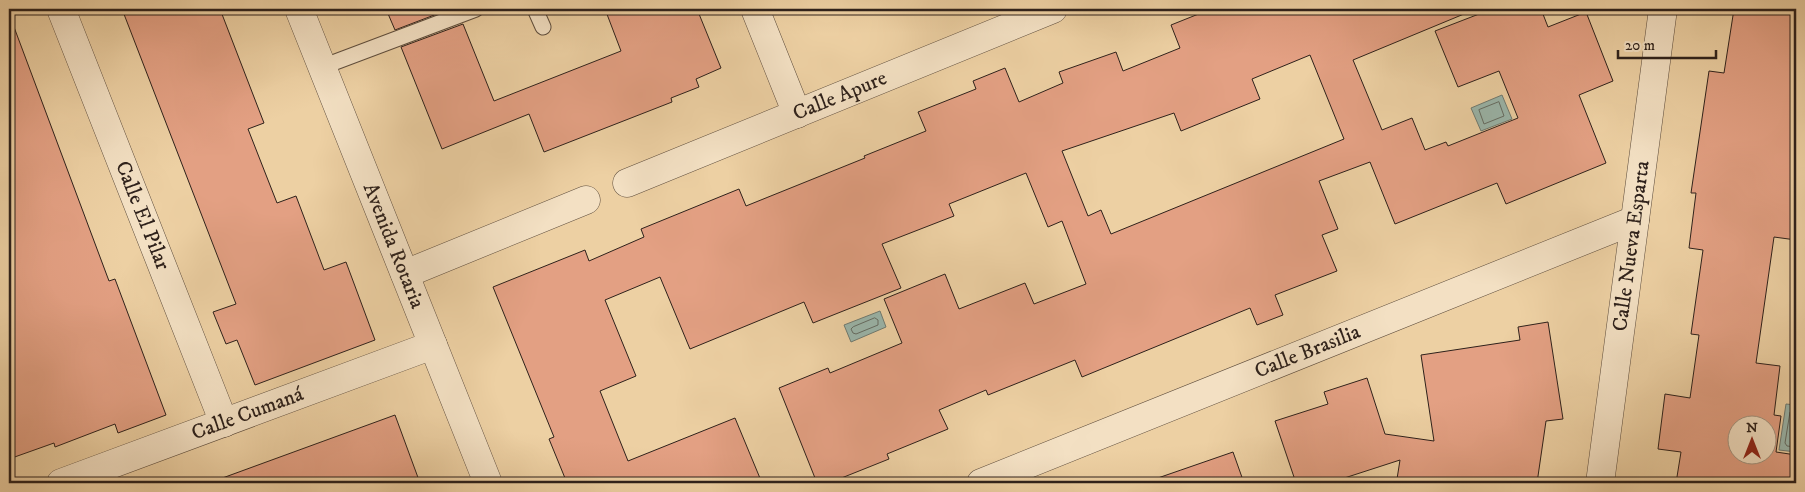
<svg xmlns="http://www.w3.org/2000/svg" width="1805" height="492" font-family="'IM FELL DW Pica',serif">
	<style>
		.water { fill: #9ab6ab; stroke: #6f7a71 }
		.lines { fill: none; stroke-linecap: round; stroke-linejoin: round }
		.shore { stroke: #646c63; stroke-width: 1 }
		.building { fill: #e3a083; stroke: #2e211b; fill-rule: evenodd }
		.service-casing { stroke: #5e4d3d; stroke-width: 17 }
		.minor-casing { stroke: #5e4d3d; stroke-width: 29 }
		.service { stroke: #f3e0c3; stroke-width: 15 }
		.minor { stroke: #f3e0c3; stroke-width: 28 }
		.labels { text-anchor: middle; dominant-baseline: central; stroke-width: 4; stroke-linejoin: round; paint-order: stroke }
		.street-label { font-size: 21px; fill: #2e211b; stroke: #f3e0c3 }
	</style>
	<rect width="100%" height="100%" fill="#edd0a3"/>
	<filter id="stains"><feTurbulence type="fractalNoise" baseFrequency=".004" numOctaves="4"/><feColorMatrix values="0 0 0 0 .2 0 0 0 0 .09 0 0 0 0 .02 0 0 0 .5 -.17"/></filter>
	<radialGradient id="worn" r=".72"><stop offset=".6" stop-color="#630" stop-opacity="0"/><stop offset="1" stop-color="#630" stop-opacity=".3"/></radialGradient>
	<path class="water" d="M1502,95l10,24 -31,12 -10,-23z
		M880,311l6,16 -35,15 -7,-17z
		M1786,404l10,1v47l-17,-2z"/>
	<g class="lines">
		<path class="shore" d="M1499,102l5,14 -20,8 -5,-14z
			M875,318l3,2v5l-22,9 -3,-1 -2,-4 2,-2z
			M1796,410l-6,2 -5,31 2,3 9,1"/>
	</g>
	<path class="building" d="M122,9h98l44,114 -16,6 29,74 19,-7 28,74 22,-8 29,78 -120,45 -18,-45 -11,4 -13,-32 23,-8z
		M386,9h64l-55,21z
		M605,9h92l24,59 -25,11 3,8 -28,11 1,4 -128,50 -15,-38 -87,35 -41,-102 62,-23 31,77 127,-50z
		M1211,9h265l-123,51 29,70 30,-12 13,32 21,-8 2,4 70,-28 -19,-47 -41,16 -23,-56 57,-22h49l7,18 38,-15 27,69 -34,14 27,68 -100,41 -9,-21 -102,41 -25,-62 -51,19 19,48 -16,6 15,36 -62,24 8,20 -26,10 -7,-17 -168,69 -7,-17 -87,35 -2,-5 -47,20 9,19 -61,25 2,5 -60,24h-12l-38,-95 49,-20 2,5 72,-30 -18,-44 61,-25 14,35 66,-26 9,21 52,-20 -24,-63 -14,6 -22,-54 -77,31 5,12 -72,28 19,44 -88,35 -9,-21 -114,47 -30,-72 -55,23 31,76 -36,15 28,70 107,-43 27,65h-195l-18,-44 5,-2 -61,-150 92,-37 4,11 55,-24 -3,-8 98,-40 7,17 119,-48 -1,-2 62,-25 -8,-19 58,-23 -3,-8 32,-13 14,34 44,-19 -4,-11 57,-20 7,19 57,-23 -9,-23zM1310,55l34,84 -233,95 -10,-24 -13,6 -26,-65 112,-38 7,18 79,-32 -8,-20z
		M1734,9h62v231l-22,-3 -18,126 24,3 -6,49 7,1 -5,36 20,3v28h-120l5,-31 -23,-3 7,-55 25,4 9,-63 -8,-1 12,-84 -14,-2 7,-55h-5l18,-122 15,2zM1738,424h30v30h-30z
		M9,19h2l98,262 6,-2 51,136 -48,18 -3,-9 -60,23 -1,-4 -45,16z
		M1548,322l15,97 -17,2 -9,62h-115l-25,-4 3,-19 -71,23h-33l-21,-62 53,-17 -4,-12 43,-14 18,56 49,7 -13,-86 99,-15 -2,-13z
		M395,415l25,68h-202l-1,-3z
		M1233,452l11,31h-89v-4z"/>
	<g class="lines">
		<defs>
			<path id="service" d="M535,9l8,18
				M322,67l154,-58"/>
			<g id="minor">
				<path id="s1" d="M61,9l163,414"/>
				<path id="s2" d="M299,9l189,474"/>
				<path d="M755,9l42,105"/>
				<path id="s3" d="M627,183l426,-174"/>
				<path d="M405,274l181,-74"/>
				<path id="s4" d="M61,483l372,-138"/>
				<path id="s5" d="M981,483l654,-263"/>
				<path id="s6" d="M1600,483l63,-474"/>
			</g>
		</defs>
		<use href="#service" class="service-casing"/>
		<use href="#minor" class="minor-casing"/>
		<use href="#service" class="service"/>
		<use href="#minor" class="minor"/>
	</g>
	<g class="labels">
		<g class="street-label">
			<text stroke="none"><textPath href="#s3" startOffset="230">Calle Apure</textPath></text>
			<text stroke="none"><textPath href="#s1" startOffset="222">Calle El Pilar</textPath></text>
			<text stroke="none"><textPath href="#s2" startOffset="255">Avenida Rotaria</textPath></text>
			<text stroke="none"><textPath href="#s6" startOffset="239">Calle Nueva Esparta</textPath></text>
			<text stroke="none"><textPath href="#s5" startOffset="352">Calle Brasilia</textPath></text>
			<text stroke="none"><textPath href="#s4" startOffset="199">Calle Cumaná</textPath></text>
		</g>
	</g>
	<rect width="1805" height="492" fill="none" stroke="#edd0a3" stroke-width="30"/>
	<rect x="10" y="10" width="1785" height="472" fill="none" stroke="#2e211b" stroke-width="2.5"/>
	<rect x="15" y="15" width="1775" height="462" fill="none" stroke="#2e211b"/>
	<g transform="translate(1752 440)"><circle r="24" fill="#f3e0c3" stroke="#a49480"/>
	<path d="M0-4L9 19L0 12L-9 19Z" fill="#8f2418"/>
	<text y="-8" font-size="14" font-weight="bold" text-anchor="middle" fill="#2e211b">N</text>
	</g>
	<path d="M1618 50v8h98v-8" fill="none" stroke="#2e211b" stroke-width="2.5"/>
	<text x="1625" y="50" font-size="15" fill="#2e211b" stroke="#f3e0c3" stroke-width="4" paint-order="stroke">20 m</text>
	<rect width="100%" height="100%" filter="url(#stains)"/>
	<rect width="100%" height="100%" fill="url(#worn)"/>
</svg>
